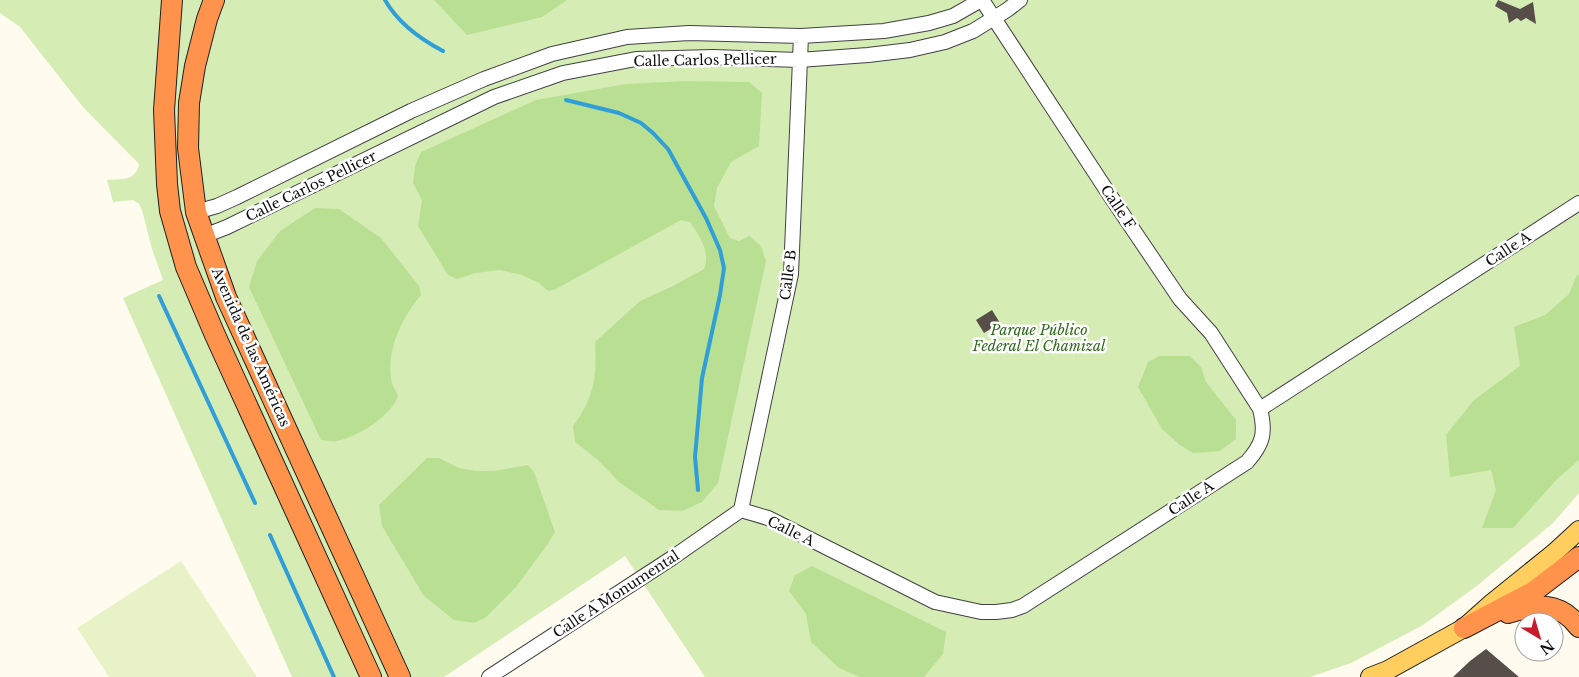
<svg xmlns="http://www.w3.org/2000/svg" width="1579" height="677" font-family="'Libre Baskerville',serif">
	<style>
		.green { fill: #d5edb5 }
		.forest { fill: #b9df93 }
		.pitch { fill: #e7f3c7 }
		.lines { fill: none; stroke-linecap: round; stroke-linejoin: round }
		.stream { stroke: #309fd7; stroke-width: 4 }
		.building { fill: #574e49 }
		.minor-casing { stroke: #414141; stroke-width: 16 }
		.major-casing { stroke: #1f1f1f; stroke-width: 20 }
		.highway-casing { stroke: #1f1f1f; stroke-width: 22 }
		.minor { stroke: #fff; stroke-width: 14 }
		.major { stroke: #ffce5e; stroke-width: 18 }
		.highway { stroke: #ff934c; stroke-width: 20 }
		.labels { text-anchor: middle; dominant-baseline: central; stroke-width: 5; stroke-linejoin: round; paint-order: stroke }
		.street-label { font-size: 14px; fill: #0e0e0e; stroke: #fff }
		.park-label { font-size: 14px; font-style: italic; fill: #2f6a19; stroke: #fff }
	</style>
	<rect width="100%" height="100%" fill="#fffbee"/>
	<path class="green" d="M0,0h1579v493l-26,30 -75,62 -55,40 -72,38 -41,14h-605l-80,-121 -181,121h-152l-169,-379 40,-18 -11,-31 -10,-39 -3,-6 -6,-4 -20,2 -6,-22c15,-1 29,1 32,-16l-56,-57 -63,-80 -20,-14z"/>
	<path class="forest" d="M434,0h133l-25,17 -75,18z
		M684,81l65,1 13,11 -3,53 -28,16 -14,26 -3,18 16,32 9,3 10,-5 12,10 5,15 -48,222 -16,19 -20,9 -23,-1 -40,-28 -21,-22 -23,-18 -2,-16c21,-28 24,-49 22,-84l45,-41 33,-15 31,-17c7,-18 -5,-33 -14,-47l-9,-2 -125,69 -8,2 -9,-8 -17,-8 -22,-5 -24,3 -19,6 -9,-4 -30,-49 4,-26 -9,-17 2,-17 6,-14 115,-52 90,-16z
		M315,208l24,1 42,29 38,48 2,9c-18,22 -34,52 -30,83 0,6 5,12 7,18 -7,20 -40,41 -61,45 -5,1 -11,-1 -16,-1l-72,-153 8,-26 23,-30z
		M1577,275h2v185l-21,18 -45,50h-31l14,-38 -5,-20 -41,7 -4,-42 28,-35 46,-34 -6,-39 31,-12 24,-21z
		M1159,356h31l11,11 5,15 30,38v19l-16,12 -27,2 -13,-8 -18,-16 -24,-42 10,-25z
		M427,458h12l20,10 16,3h19l34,-6 6,7 21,60 -8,13 -31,42 -31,31 -11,5 -20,-3 -30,-24 -42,-70 -3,-21z
		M812,566l134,66 -3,22 -19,23h-64l-21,-9 -28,-26 -5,-28 -17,-23 6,-16z"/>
	<path class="pitch" d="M181,561l76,116h-148l-32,-49z"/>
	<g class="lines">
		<path class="stream" d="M385,0c13,23 35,39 58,51
			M566,100l53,13 22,10 12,10 15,16 38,69 14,32 4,18 -4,27 -18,83 -7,79 3,33
			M159,296l96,207
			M270,535l64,142"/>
	</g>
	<path class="building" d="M1498,0l22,9 13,-7 3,22 -10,-6 -5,3 -4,-3 -8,5 -2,-10 -12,-7z
		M992,310l8,13 -16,10 -8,-13z
		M1486,649l33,28h-66l17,-16z"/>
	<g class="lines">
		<defs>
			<path id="minor" d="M196,212l21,-6 20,-9 174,-86 73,-32 68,-25 75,-17 62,-4 112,3 83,-5 45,-8 24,-7 28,-16
				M204,236l23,-9 267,-130 69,-24 73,-14 77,-2 86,3 69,-5 42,-5 35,-8 28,-11 34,-21 13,-10
				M1260,409l319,-206
				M741,510l27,8 167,84 46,10h15l16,-2 11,-4 224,-144c16,-18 19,-29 13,-53l-49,-76 -31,-34 -69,-102 -129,-197
				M741,510l50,-236 10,-238
				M489,677l183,-119 69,-48"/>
			<path id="major" d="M1370,677l18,-7 76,-42 28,-25 62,-50 25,-23"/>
			<path id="highway" d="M172,0l-8,110 3,74 3,27 16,56 29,68 156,342
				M214,0l-7,19 -12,47 -6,37 -1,45 8,64 30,85 174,380
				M1508,613c29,-9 51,-12 71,14
				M1464,628l69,-36 46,-35"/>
		</defs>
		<use href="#minor" class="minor-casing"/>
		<use href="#major" class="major-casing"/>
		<use href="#highway" class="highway-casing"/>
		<use href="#minor" class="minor"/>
		<use href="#major" class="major"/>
		<use href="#highway" class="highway"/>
	</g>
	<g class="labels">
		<g class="street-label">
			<text transform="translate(705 60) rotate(-1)">Calle Carlos Pellicer</text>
			<text transform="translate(311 186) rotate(-26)">Calle Carlos Pellicer</text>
			<text transform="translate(1118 207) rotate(56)">Calle F</text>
			<text transform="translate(1508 249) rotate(-33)">Calle A</text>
			<text transform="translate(788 275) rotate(-83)">Calle B</text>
			<text transform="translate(251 347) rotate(66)">Avenida de las Américas</text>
			<text transform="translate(1191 498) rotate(-33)">Calle A</text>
			<text transform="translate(791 531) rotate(26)">Calle A</text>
			<text transform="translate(616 594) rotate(-33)">Calle A Monumental</text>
		</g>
		<g class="park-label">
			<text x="1039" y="330">Parque Público<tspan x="1039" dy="16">Federal El Chamizal</tspan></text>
		</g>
	</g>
	<g transform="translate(1539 637) rotate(142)"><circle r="24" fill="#ffffff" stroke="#9f9f9f"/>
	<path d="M0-4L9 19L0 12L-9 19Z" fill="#c81b2e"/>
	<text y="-8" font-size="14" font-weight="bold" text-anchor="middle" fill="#0e0e0e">N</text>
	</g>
</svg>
